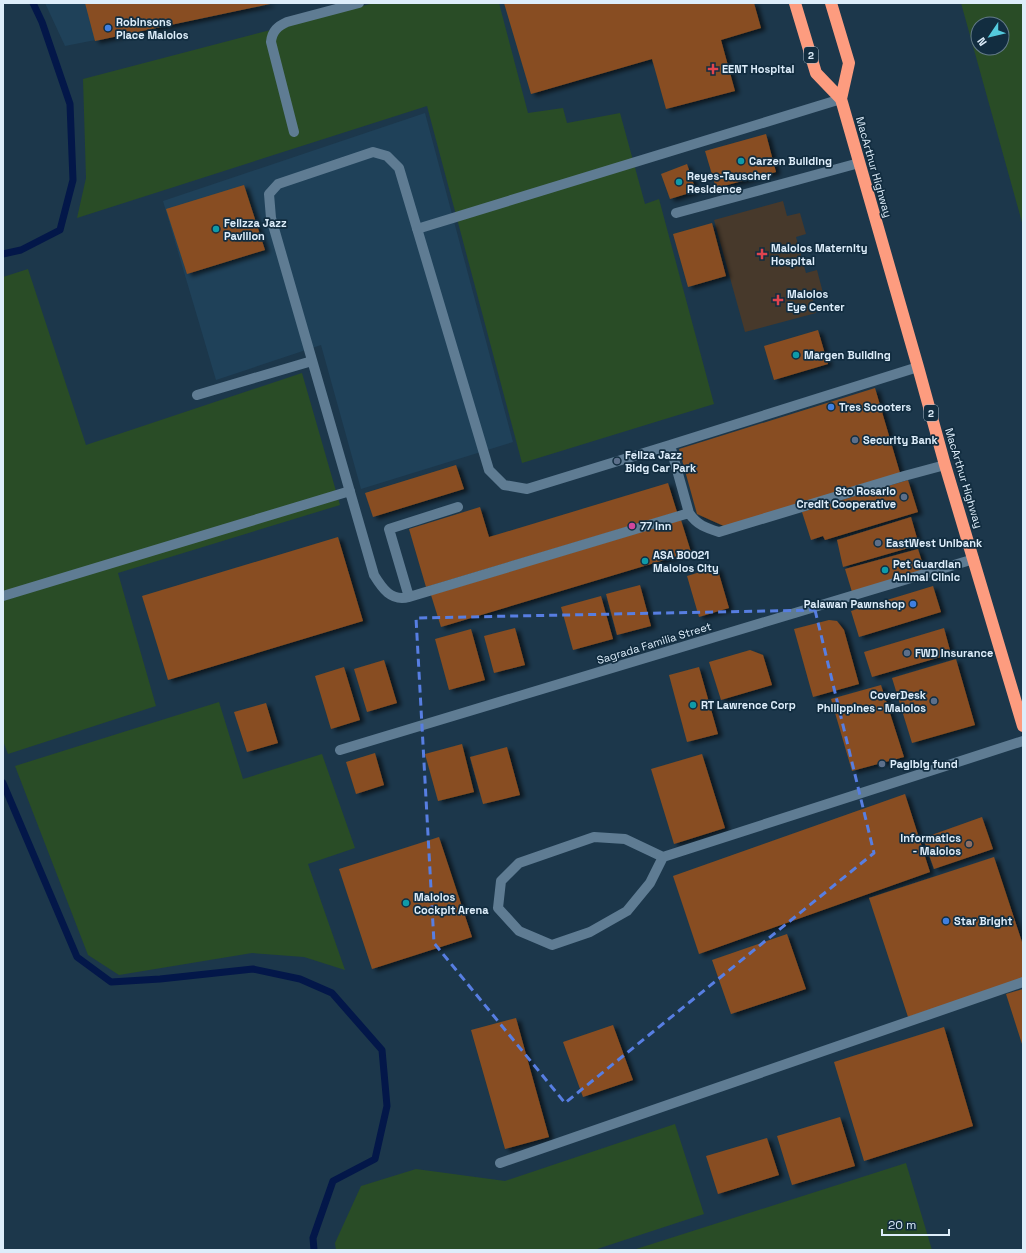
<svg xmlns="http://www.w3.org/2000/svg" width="1026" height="1253" font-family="'Space Grotesk',sans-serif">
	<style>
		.built { fill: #1f4159 }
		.medical { fill: #47392b }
		.green { fill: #294c26; fill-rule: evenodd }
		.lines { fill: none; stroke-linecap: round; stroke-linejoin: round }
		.stream { stroke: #031749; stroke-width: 7 }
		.building { fill: #884e20; filter: url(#shadow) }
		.minor { stroke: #5f7c93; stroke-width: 10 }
		.highway { stroke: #fd9c7f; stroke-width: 12 }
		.marked { fill: none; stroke: #577ee2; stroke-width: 3; stroke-dasharray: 8 5; stroke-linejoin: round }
		.shop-dot { fill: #3f7fe0; stroke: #122d40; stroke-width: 1.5 }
		.health-dot { fill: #e0444e; stroke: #122d40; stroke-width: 1.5 }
		.culture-dot { fill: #0f9aa8; stroke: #122d40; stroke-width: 1.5 }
		.service-dot { fill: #5c6f8a; stroke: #122d40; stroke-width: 1.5 }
		.hotel-dot { fill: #d1479c; stroke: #122d40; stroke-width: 1.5 }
		.education-dot { fill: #8d6e63; stroke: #122d40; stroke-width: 1.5 }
		.labels { text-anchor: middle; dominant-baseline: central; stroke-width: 3.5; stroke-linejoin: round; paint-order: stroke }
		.shield { fill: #122d40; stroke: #a0b3c2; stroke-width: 1 }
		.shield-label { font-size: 10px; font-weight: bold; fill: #ddedfa }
		.poi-label { font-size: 11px; font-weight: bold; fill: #ddedfa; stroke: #122d40; text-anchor: start }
		.street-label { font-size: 11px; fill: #ddedfa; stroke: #122d40 }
	</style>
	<defs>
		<filter id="shadow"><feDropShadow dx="4.5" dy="2.5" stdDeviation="2" flood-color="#0009"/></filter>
	</defs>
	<rect width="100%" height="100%" fill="#1c374b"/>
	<path class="built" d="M45,3h228l-51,12 -157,31z
		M425,113l88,329 -152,47 -40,-144 -105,35 -53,-179z"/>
	<path class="medical" d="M783,201l4,15 13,-3 6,21 -10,3 10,36 11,-3 6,23 -11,4 4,16 -71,19 -31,-112z"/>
	<path class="green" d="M374,3h125l29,110 35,-5 4,15 53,-10 25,91 14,-5 55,205 -192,59 -95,-357 -350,112 9,-40 -3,-99z
		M961,3h62v223zM978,24h24v24h-24z
		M28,269l58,176 216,-72 38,132 -222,68 38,133 -148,48 -5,-13v-464z
		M219,702l24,77 79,-25 33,94 -47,16 37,106 -41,-13 -52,-4 -133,22 -31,-20 -73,-189z
		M675,1124l29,90 -110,36h-258l-1,-7 26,-57 55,-17 89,12z
		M906,1163l26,87h-299z"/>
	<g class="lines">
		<path class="stream" d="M3,254l18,-4 39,-20 13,-50 -3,-76 -28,-82 -9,-19
			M3,783l74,174 34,25 49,-3 93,-10 47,10 32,14 50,57 5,56 -12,53 -42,22 -20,57 1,12"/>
	</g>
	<path class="building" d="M85,3h185v1l-175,37z
		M504,3h250l7,25 -40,12 14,51 -69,18 -14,-50 -121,35z
		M766,134l10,38 -60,16 -11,-37z
		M687,164l9,27 -26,8 -9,-25z
		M244,185l21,65 -78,24 -21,-65z
		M712,223l14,53 -38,11 -15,-53z
		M818,330l10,34 -54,16 -10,-34z
		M875,388l25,85 -174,54 -29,-13 -18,-65z
		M456,465l8,24 -91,28 -8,-24z
		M908,480l10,32 -93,28 -2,-4 -12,4 -9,-28z
		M668,483l9,29 -251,75 -17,-58 71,-22 9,30z
		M911,517l8,28 -76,22 -6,-27z
		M681,520l10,32 -250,75 -10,-32z
		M338,537l25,84 -195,59 -26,-84z
		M918,549l7,22 -73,21 -7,-23z
		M717,567l12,41 -30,9 -12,-41z
		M640,585l11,41 -34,9 -11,-41z
		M933,586l8,26 -82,25 -8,-26z
		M601,596l12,43 -40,11 -12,-43z
		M829,620l8,1 7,9 15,54 -46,13 -19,-68z
		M515,628l10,37 -31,8 -10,-37z
		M944,628l7,26 -79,23 -8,-25z
		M471,629l14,51 -36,10 -14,-51z
		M750,650l13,5 9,30 -51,15 -12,-38z
		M956,659l19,66 -63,18 -20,-65z
		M384,660l13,43 -30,9 -13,-43z
		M344,667l16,53 -29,9 -16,-53z
		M699,667l19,67 -31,8 -18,-67z
		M881,685l23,72 -52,14 -21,-72z
		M266,703l12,40 -31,9 -13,-40z
		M462,744l12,48 -36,9 -13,-47z
		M507,747l13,48 -37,9 -13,-47z
		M375,753l9,32 -28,9 -10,-32z
		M702,754l23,74 -51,16 -23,-75z
		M905,794l25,78 -231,82 -26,-78z
		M982,817l11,32 -59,20 -11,-31z
		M439,837l33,100 -100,32 -33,-100z
		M994,857l29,88v34l-115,38 -39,-119z
		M787,934l19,55 -75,25 -19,-54z
		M1023,989v58l-17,-53z
		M516,1018l33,119 -44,12 -34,-119z
		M613,1025l20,55 -50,17 -20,-55z
		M944,1027l29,99 -109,35 -30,-99z
		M840,1117l15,49 -63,19 -15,-49z
		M767,1138l12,37 -61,19 -12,-38z"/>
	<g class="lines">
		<path class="minor" d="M294,132l-23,-90c1,-11 7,-16 16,-20l72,-19
			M676,213l183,-50
			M417,229l424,-130
			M918,367l-248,78 19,68c8,12 17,15 30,19l185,-56 41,-11
			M197,395l115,-34
			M458,507l-69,22 20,68 280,-84
			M3,596l347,-105
			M409,597c-18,5 -27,-9 -35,-22l-103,-357 -2,-24 9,-10 95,-32 14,4 12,12 90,302 15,15 23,4 143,-44
			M340,750l634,-191
			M663,857l-13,26 -23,28 -37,21 -38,13 -33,-14 -21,-23 3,-27 18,-18 75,-26 31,2 38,18 360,-116
			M500,1163l523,-181"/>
		<path class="highway" d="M795,3l21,70 25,26 77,268 27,98 78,261
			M831,3l18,60 -8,36"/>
	</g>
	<path class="marked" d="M815,610l59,243 -309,250 -131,-160 -18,-325z"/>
	<g class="shop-dot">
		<circle cx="108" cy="28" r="4"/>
		<circle cx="831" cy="407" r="4"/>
		<circle cx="913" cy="604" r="4"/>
		<circle cx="946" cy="921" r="4"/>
	</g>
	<g class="health-dot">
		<path d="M711 63h4v4h4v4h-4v4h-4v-4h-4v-4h4z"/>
		<path d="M760 248h4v4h4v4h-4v4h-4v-4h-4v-4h4z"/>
		<path d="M776 294h4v4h4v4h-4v4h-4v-4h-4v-4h4z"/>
	</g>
	<g class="culture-dot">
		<circle cx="741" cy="161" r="4"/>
		<circle cx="679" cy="182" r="4"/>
		<circle cx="216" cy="229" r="4"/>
		<circle cx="796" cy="355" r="4"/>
		<circle cx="645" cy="561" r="4"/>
		<circle cx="885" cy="570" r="4"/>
		<circle cx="693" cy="705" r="4"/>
		<circle cx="406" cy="903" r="4"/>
	</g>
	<g class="service-dot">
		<circle cx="855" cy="440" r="4"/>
		<circle cx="617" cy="461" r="4"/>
		<circle cx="904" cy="497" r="4"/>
		<circle cx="878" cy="543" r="4"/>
		<circle cx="907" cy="653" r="4"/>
		<circle cx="934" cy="701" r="4"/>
		<circle cx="882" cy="764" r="4"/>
	</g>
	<circle class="hotel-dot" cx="632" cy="526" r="4"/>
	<circle class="education-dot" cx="969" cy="844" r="4"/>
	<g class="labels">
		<g class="shield">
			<rect x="804" y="47" width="14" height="16" rx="3"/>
			<rect x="924" y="405" width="14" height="16" rx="3"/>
		</g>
		<g class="shield-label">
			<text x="811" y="55">2</text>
			<text x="931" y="413">2</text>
		</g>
		<g class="poi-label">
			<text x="116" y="22">Robinsons<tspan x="116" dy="13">Place Malolos</tspan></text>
			<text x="722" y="69">EENT Hospital</text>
			<text x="749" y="161">Carzen Building</text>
			<text x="687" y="176">Reyes-Tauscher<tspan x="687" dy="13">Residence</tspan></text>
			<text x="224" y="223">Felizza Jazz<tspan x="224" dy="13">Pavilion</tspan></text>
			<text x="771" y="248">Malolos Maternity<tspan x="771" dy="13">Hospital</tspan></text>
			<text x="787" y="294">Malolos<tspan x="787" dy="13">Eye Center</tspan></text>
			<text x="804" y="355">Margen Building</text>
			<text x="839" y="407">Tres Scooters</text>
			<text x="863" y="440">Security Bank</text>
			<text x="625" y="455">Feliza Jazz<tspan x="625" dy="13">Bldg Car Park</tspan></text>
			<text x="896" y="491" text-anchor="end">Sto Rosario<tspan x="896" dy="13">Credit Cooperative</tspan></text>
			<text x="640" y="526">77 inn</text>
			<text x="886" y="543">EastWest Unibank</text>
			<text x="653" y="555">ASA B0021<tspan x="653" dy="13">Malolos City</tspan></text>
			<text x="893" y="564">Pet Guardian<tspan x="893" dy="13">Animal Clinic</tspan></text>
			<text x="905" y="604" text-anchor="end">Palawan Pawnshop</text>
			<text x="915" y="653">FWD Insurance</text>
			<text x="926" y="695" text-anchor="end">CoverDesk<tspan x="926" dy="13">Philippines - Malolos</tspan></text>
			<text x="701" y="705">RT Lawrence Corp</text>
			<text x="890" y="764">Pagibig fund</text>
			<text x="961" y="838" text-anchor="end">Informatics<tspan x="961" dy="13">- Malolos</tspan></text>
			<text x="414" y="897">Malolos<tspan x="414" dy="13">Cockpit Arena</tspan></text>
			<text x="954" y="921">Star Bright</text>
		</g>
		<g class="street-label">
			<text transform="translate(874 167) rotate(74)">MacArthur Highway</text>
			<text transform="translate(964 478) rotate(73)">MacArthur Highway</text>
			<text transform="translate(654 643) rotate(-17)">Sagrada Familia Street</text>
		</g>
	</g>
	<rect width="1026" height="1253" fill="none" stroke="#ddedfa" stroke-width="8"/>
	<g transform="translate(990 36) rotate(235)"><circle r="19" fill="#122d40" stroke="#637a8a"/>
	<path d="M0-3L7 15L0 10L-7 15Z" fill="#54cadd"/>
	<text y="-6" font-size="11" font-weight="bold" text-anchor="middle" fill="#ddedfa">N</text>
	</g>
	<path d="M882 1229v6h67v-6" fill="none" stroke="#ddedfa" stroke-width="2"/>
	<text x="888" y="1229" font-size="12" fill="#ddedfa" stroke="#122d40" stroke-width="3" paint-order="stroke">20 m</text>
</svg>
